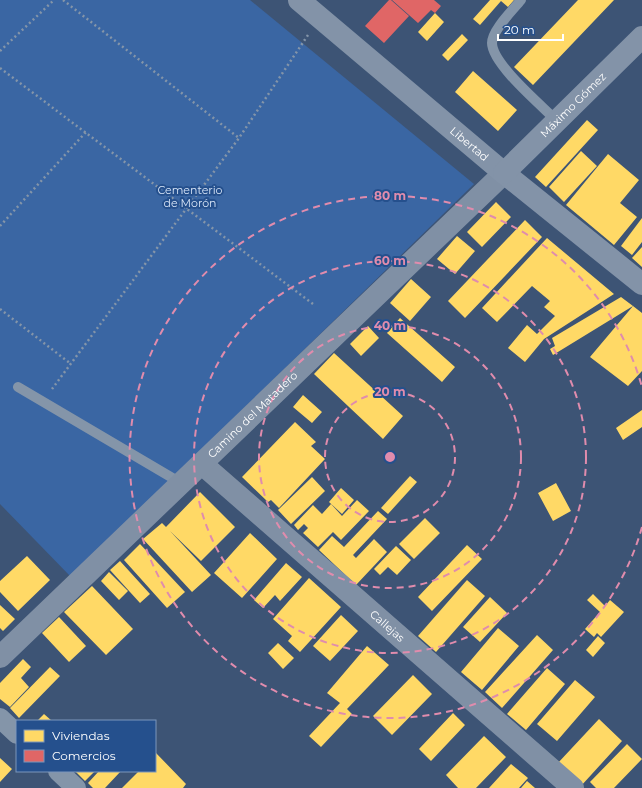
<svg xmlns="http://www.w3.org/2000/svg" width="642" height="788" font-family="Montserrat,sans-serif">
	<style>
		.green { fill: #3a66a3 }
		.homes { fill: #ffd966 }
		.shops { fill: #e06666 }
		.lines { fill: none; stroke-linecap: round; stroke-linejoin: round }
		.path { stroke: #8495a9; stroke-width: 2.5; stroke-dasharray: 2 3; stroke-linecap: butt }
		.lane { stroke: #8495a9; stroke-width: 10 }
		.street { stroke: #8495a9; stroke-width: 20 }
		.secondary { stroke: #8090a5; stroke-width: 22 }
		.primary { stroke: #8393a8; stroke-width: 22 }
		.ring { fill: none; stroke: #e08cad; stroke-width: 2; stroke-dasharray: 7 5 }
		.labels { text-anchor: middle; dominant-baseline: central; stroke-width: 4; stroke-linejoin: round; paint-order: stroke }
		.street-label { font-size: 11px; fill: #fff; stroke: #25508d }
		.park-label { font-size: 11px; fill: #d9e6f8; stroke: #25508d }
		.centre { fill: #e08cad; stroke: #25508d; stroke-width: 2 }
		.ring-label { font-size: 12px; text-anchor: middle; font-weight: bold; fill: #e08cad; stroke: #25508d; stroke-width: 4; stroke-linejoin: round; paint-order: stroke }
	</style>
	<rect width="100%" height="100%" fill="#3d5475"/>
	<path class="green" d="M0,0h250l224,184 -403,393 -71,-73z"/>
	<path class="homes" d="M490,0h24l-6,7 -7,-6 -21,24 -7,-6z
		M578,0h36l-81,85 -19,-18z
		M435,13l9,9 -17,19 -9,-9z
		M462,34l6,6 -20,21 -6,-6z
		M473,71l44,39 -19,21 -43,-39z
		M587,120l11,10 -52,57 -11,-10z
		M581,151l16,15 -33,36 -15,-15z
		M608,154l31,26 -19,23 17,14 -23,28 -48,-40z
		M496,202l15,15 -29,30 -15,-15z
		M642,218v24l-10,13 -11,-9z
		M525,220l17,17 -77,81 -17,-17z
		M457,236l18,15 -20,23 -18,-15z
		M547,238l67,56 -70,45 -19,23 -17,-14 19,-23 10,9 18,-18 -11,-9 6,-6 -18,-15 -35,36 -15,-14z
		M642,247v20l-10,-9z
		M411,279l20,18 -21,24 -20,-18z
		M621,297l12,9 -80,49 -3,-6 5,-3 -3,-8z
		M633,306l9,7v58l-14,15 -38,-29z
		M400,318l55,49 -13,15 -55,-49z
		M368,326l11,12 -18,18 -11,-12z
		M334,353l69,63 -20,23 -69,-65z
		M303,395l19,17 -10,11 -19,-16z
		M642,410v17l-19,13 -7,-12z
		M295,422l21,20 -5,4 14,13 -46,49 -8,-8 -3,2 -26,-25z
		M410,476l7,6 -29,32 -7,-6z
		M312,477l13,14 -34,33 -13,-14z
		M556,483l15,28 -18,10 -15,-28z
		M341,488l13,12 -12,14 -13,-12z
		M200,492l35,35 -34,34 -31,-30 41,44 -19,17 -49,-53 19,-16 4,4z
		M357,500l12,11 -28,29 -8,-8 -15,15 -15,-14 5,-5 -4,-4 -6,6 -4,-5 19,-20 9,9 9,-10 11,12z
		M378,511l9,8 -34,36 3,3 18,-19 13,13 -31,33 -37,-35 13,-14 12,11z
		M425,518l15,15 -26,26 -15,-15z
		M250,533l27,26 -35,39 -28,-25z
		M140,544l45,48 -18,16 -43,-48z
		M467,545l15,14 -50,52 -14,-14z
		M396,546l15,14 -14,15 -9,-8 -8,8 -6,-6z
		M27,556l23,24 -32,31 -18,-19v-11z
		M120,561l30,33 -10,9 -30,-33z
		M286,563l16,14 -22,24 -5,-6 -12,13 -9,-8z
		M109,572l19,19 -9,9 -18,-19z
		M309,578l32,29 -41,45 -12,-11 4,-5 -19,-17z
		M467,580l18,16 -49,56 -18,-16z
		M92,586l41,43 -27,26 -42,-43z
		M593,594l12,12 5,-6 14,12 -23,25 -4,-4 -3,4 -9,-8 15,-17 -13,-12z
		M490,597l17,16 -27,29 -17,-15z
		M0,605l15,14 -12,12 -3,-3z
		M341,615l17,16 -28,30 -17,-15z
		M59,617l27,29 -17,16 -27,-29z
		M498,628l21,18 -37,44 -21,-18z
		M537,635l16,15 -51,58 -17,-16z
		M598,636l7,7 -12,14 -7,-7z
		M278,643l16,15 -11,11 -15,-16z
		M367,646l22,19 -42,44 5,5 -31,33 -12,-11 31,-33 -13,-10z
		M23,659l8,8 -10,11 8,9 -19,20 -10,-8v-16z
		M50,667l10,9 -41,42 -9,-10z
		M547,668l18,16 -39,46 -19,-16z
		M413,675l19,19 -40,41 -19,-19z
		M575,680l20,17 -38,44 -20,-17z
		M453,713l12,12 -34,36 -12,-12z
		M44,714l8,7h-15z
		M599,719l23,22 -41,45 -24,-22z
		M484,736l22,21 -30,31h-18l-12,-13z
		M627,744l15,15 -28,29h-18l-6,-6z
		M156,753l30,31 -3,4h-61l17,-17h16z
		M0,758l12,11 -12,13z
		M511,764l17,14 -9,10h-30z
		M75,771h20l-10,10z
		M99,771h22l-16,17h-12l-5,-5z
		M527,781l8,7h-14z"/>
	<path class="shops" d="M389,0h2l18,16 -25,27 -19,-17z
		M392,0h42l7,6 -6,7 -4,-3 -13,13z"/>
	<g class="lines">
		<path class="path" d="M63,0l176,138
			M0,51l54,-51
			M0,68l313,236
			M0,226l86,-94
			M0,309l71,55
			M52,389l187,-251 69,-103"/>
		<path class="lane" d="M521,0c-8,10 -29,30 -29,43 0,21 50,63 65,78
			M18,387l163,96"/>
		<path class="street" d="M0,718l17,16
			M58,771l18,17"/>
		<g class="secondary">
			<path id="s1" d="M202,464l371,324"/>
			<path id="s2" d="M0,657l504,-484"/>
		</g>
		<g class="primary">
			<path id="s3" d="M299,0l205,173 138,111"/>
			<path id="s4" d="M504,173l138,-136"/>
		</g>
	</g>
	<g class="ring">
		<circle cx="390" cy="457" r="65"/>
		<circle cx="390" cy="457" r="131"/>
		<circle cx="390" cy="457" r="196"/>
		<path d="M642 527A261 261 0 1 1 642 387"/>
	</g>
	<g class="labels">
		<g class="street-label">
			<text stroke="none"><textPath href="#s4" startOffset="97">Máximo Gómez</textPath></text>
			<text stroke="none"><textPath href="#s3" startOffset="223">Libertad</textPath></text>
			<text stroke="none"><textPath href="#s2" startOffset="350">Camino del Matadero</textPath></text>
			<text stroke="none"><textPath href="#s1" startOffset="246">Callejas</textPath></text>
		</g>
		<g class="park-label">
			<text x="190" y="190">Cementerio<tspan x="190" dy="13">de Morón</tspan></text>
		</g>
	</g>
	<circle cx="390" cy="457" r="6" class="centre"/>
	<g class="ring-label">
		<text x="390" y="200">80 m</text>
		<text x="390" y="265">60 m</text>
		<text x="390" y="330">40 m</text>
		<text x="390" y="396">20 m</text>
	</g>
	<rect x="16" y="720" width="140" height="52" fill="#25508d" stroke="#7c96bb"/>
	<rect x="24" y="730" width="20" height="12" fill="#ffd966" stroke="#7c96bb"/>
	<text x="52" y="740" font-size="12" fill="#ffffff">Viviendas</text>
	<rect x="24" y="750" width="20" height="12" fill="#e06666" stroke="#7c96bb"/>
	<text x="52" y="760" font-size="12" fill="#ffffff">Comercios</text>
	<path d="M498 34v6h65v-6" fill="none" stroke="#ffffff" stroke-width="2"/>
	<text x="504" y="34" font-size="12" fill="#ffffff" stroke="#25508d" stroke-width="3" paint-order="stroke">20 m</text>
</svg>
